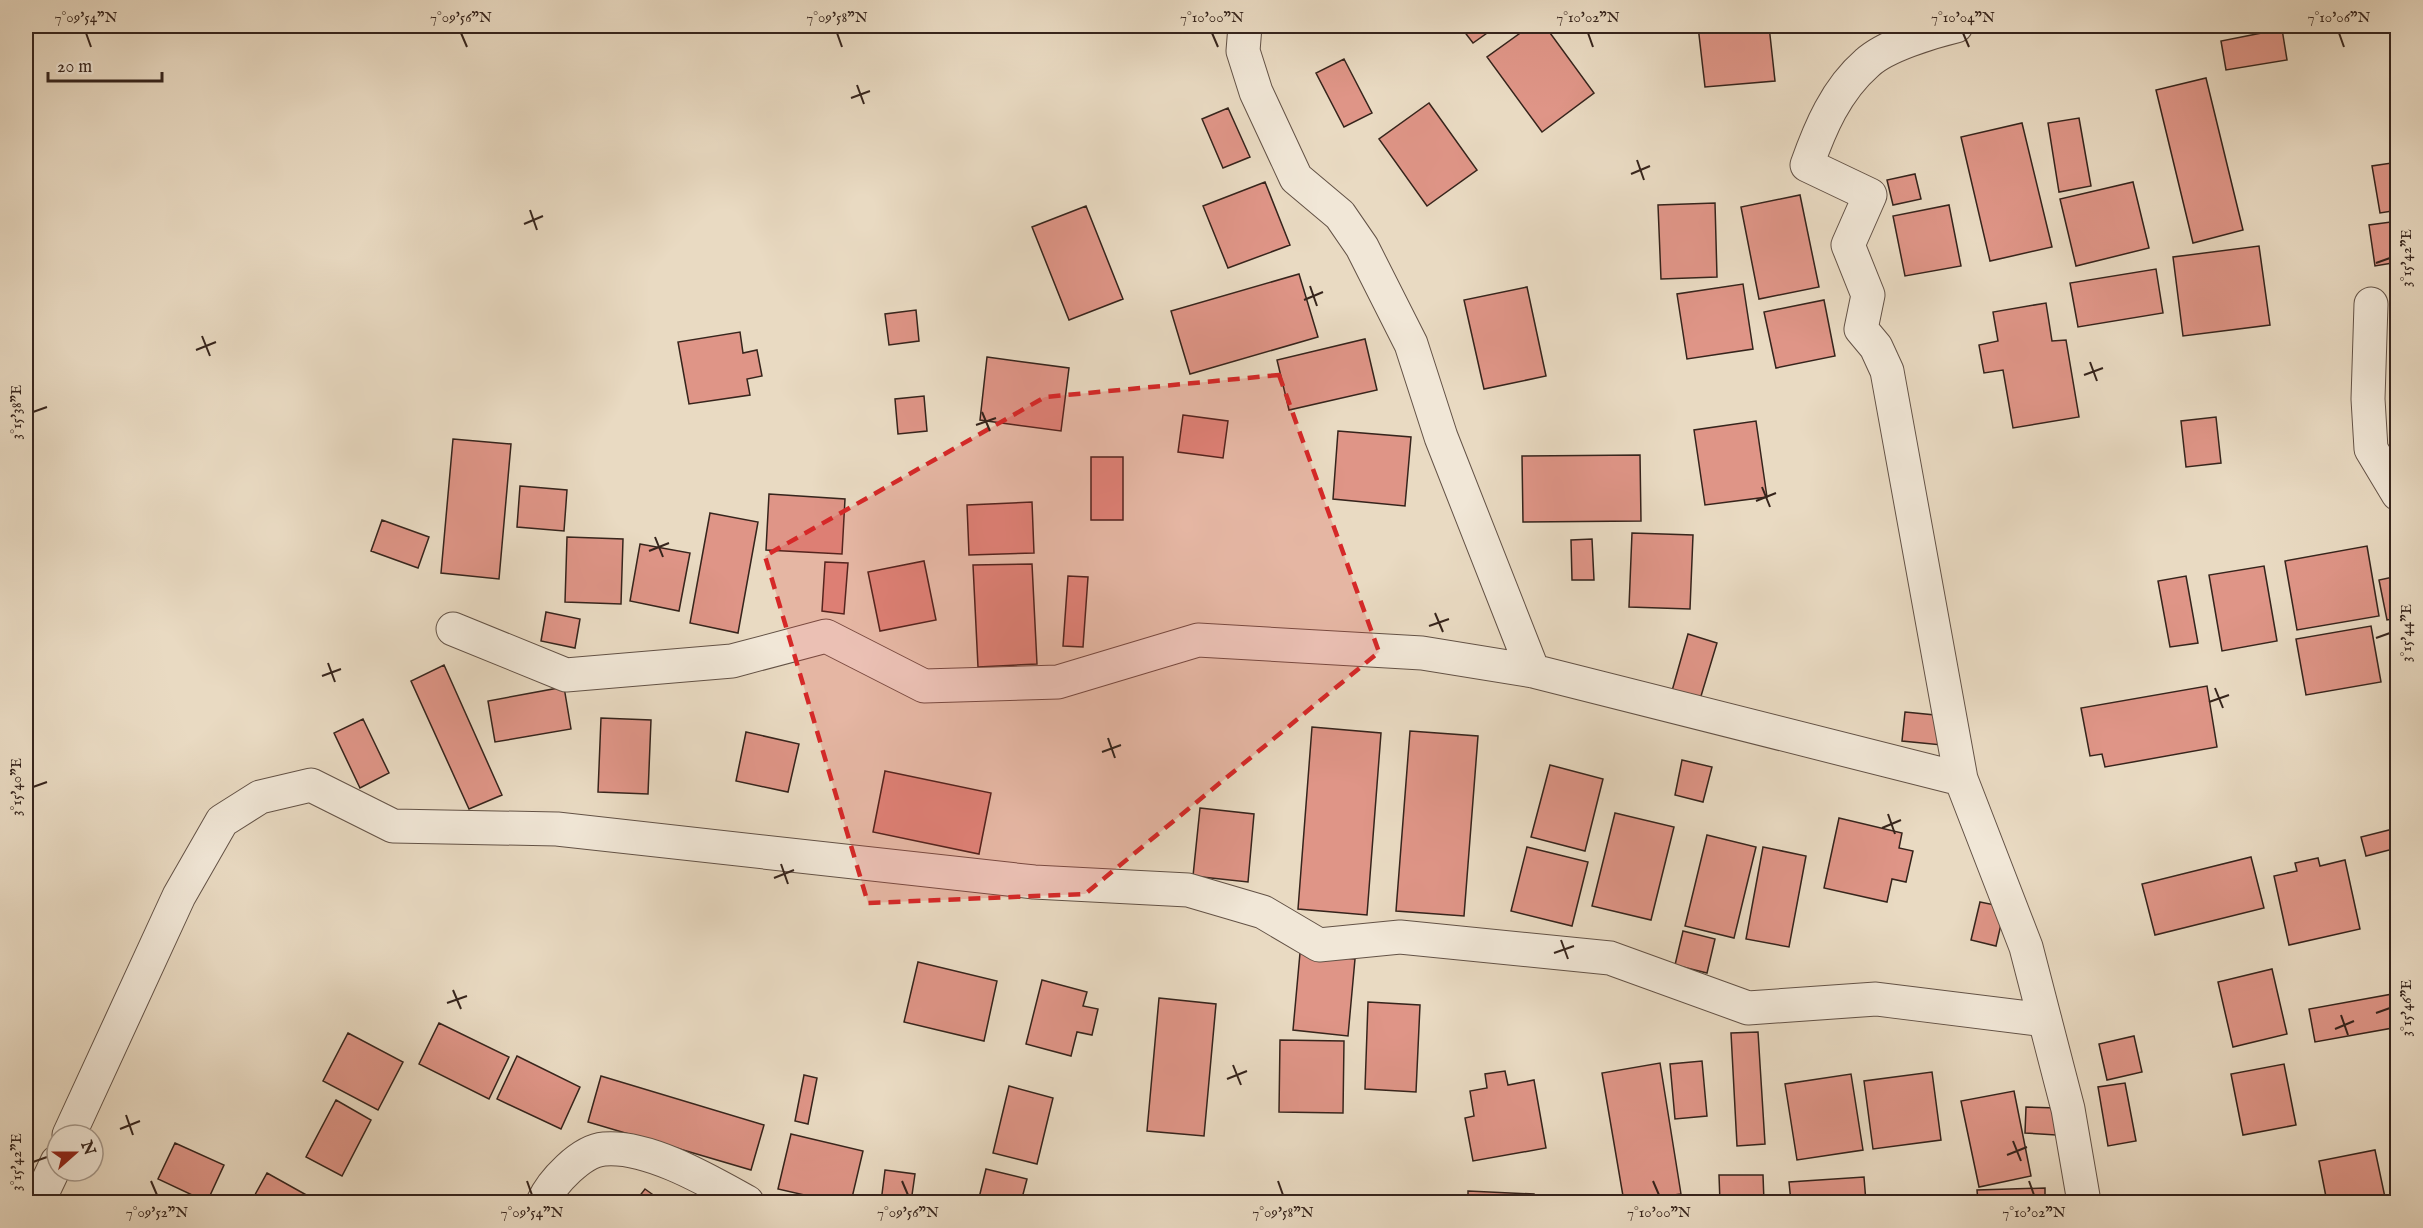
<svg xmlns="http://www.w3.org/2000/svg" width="2423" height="1228" font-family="'IM FELL English',serif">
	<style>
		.building { fill: #df9587; stroke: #36241c; stroke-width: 1.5 }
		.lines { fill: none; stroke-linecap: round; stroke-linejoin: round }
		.minor-casing { stroke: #635246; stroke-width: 35 }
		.minor { stroke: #f1e7d7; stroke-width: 33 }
		.marked { fill: #d62828; fill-opacity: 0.2; stroke: #d62828; stroke-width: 4.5; stroke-dasharray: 12 8; stroke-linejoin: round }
		.ticks { fill: none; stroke: #36241c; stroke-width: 2 }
		.neatline { fill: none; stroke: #36241c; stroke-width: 2 }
		.ticks-label { font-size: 15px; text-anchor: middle; fill: #36241c }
	</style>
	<rect width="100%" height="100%" fill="#e9dac2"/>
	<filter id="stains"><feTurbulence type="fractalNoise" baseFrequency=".00333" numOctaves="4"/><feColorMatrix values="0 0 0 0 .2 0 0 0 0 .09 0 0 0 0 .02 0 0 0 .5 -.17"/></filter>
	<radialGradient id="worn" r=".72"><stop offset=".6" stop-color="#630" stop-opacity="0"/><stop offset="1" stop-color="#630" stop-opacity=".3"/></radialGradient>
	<path class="building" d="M1460,26h37l-24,17z
		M1530,26h15l49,67 -52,39 -55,-75z
		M1698,26h71l6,55 -70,6z
		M2282,29l5,31 -61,10 -5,-29z
		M1344,59l28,54 -28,14 -28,-54z
		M2206,78l37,152 -50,13 -37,-153z
		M1429,103l48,67 -50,36 -48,-67z
		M1228,108l22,49 -27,11 -21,-49z
		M2398,114v36l-1,1 -6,-36z
		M2079,118l12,68 -32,6 -11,-69z
		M2022,123l30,124 -62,14 -29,-124z
		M2398,162v48l-18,3 -8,-47z
		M1915,174l6,25 -28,6 -6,-25z
		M1265,182l25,63 -62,23 -25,-62z
		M2133,182l16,66 -73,18 -16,-67z
		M1800,195l19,92 -60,12 -18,-92z
		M1715,203l2,74 -56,2 -3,-74z
		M1949,205l12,61 -56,10 -12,-60z
		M1086,206l37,93 -54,21 -37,-93z
		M2398,221v41l-23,4 -6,-41z
		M2259,246l11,79 -87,11 -10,-79z
		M2156,269l7,44 -85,14 -8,-44z
		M1299,274l19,63 -128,37 -19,-63z
		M1743,284l10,65 -66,10 -10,-65z
		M1527,287l19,89 -62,13 -20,-89z
		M1824,300l11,56 -59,12 -12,-56z
		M2046,303l6,38 14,-1 13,77 -66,11 -10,-58 -19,3 -5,-28 19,-4 -5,-29z
		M916,310l3,31 -30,4 -4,-31z
		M740,332l3,21 14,-3 5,26 -15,3 3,16 -61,9 -11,-62z
		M1365,339l12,51 -88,20 -12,-50z
		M987,357l82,11 -8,63 -81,-11z
		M924,396l3,35 -29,3 -3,-35z
		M1183,415l45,6 -5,37 -45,-6z
		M2216,417l5,46 -35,4 -5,-46z
		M1756,421l11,76 -62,8 -11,-75z
		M1338,431l73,6 -6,69 -72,-7z
		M453,439l58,5 -12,135 -58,-6z
		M1640,455l1,66 -118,1 -1,-66z
		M1091,457h32v63h-32z
		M520,486l47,4 -3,41 -47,-4z
		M769,494l76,5 -3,55 -76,-4z
		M1032,502l2,51 -65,2 -2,-50z
		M710,513l48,9 -20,111 -48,-10z
		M382,520l47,17 -11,31 -47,-17z
		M1632,533l61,2 -3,74 -61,-2z
		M567,537l56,2 -2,65 -56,-2z
		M1592,539l2,41h-22l-1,-40z
		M640,544l50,9 -11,58 -49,-10z
		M2367,546l12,70 -82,14 -12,-69z
		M924,561l12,59 -56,11 -12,-59z
		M825,562l23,1 -4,51 -22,-3z
		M1032,564l5,100 -59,3 -5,-102z
		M2264,566l13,75 -55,10 -13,-76z
		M1068,576l20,1 -5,70 -20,-1z
		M2186,576l12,67 -28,4 -12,-66z
		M2398,576v42l-11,2 -8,-40z
		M546,612l34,7 -5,29 -34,-7z
		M2371,626l10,56 -75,13 -10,-56z
		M1688,634l29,9 -19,63 -28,-8z
		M444,665l58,130 -33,14 -58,-128z
		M2207,686l10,61 -112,20 -3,-13 -12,2 -9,-48z
		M564,687l7,42 -76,13 -7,-41z
		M1905,712l40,4 -3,29 -40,-4z
		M601,718l50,2 -3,74 -50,-2z
		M363,719l26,54 -29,15 -26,-55z
		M1312,727l69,6 -14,182 -69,-6z
		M1410,731l68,5 -14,180 -68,-5z
		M746,732l53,12 -11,48 -52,-11z
		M1682,760l30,7 -9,35 -28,-7z
		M1550,765l53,14 -18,72 -54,-14z
		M885,771l106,22 -12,61 -106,-22z
		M1200,808l54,6 -6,68 -55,-6z
		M1615,813l59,14 -23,93 -59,-14z
		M1839,818l63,15 -3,15 14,3 -7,31 -14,-3 -5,23 -63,-14z
		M2393,829l4,19 -31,8 -5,-19z
		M1707,835l49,12 -22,91 -49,-12z
		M1527,847l61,15 -16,64 -61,-15z
		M1763,847l43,9 -17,91 -43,-8z
		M2251,857l13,51 -109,27 -13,-51z
		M2318,858l2,8 25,-6 15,69 -71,16 -15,-69 23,-5 -2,-8z
		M1980,902l25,5 -9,39 -25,-6z
		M1683,931l32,8 -8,34 -32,-8z
		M1300,953l55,6 -7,77 -55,-6z
		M918,962l79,19 -13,60 -80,-19z
		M2272,969l15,65 -54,13 -15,-65z
		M1042,980l45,12 -4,14 15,3 -6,26 -15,-3 -6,24 -45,-12z
		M2398,993v34l-83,15 -6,-33z
		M1159,998l57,6 -12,132 -57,-5z
		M1368,1002l52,3 -4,87 -51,-3z
		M439,1023l70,34 -20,42 -70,-35z
		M1758,1032l7,112 -28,2 -6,-113z
		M348,1033l55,29 -25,48 -55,-29z
		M2134,1036l8,36 -35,8 -8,-36z
		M1280,1040l64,1 -1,72 -64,-1z
		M517,1056l63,31 -19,42 -64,-30z
		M1702,1061l5,55 -32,3 -5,-55z
		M1660,1063l21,131 -57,8 -22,-129z
		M2284,1064l12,61 -53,10 -12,-61z
		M1505,1071l3,14 26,-5 12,68 -73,13 -8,-43 9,-2 -4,-25 17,-3 -2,-14z
		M1932,1072l9,68 -68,9 -9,-68z
		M1851,1074l12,76 -66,10 -12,-76z
		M804,1075l13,3 -9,46 -13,-3z
		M601,1076l163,49 -13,45 -163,-48z
		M2125,1083l11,58 -28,5 -10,-59z
		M1009,1086l44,12 -16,66 -44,-11z
		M2014,1091l17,85 -52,11 -18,-86z
		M336,1100l35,20 -29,56 -36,-19z
		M2026,1107l31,1 -1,27 -31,-2z
		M26,1120l5,3 -5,13z
		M791,1134l72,17 -12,51h-16l-57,-13z
		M175,1143l49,22 -17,37 -49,-23z
		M2375,1150l11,52h-59l-8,-41z
		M2398,1166v22l-8,-18z
		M986,1169l41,10 -6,23h-43z
		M885,1170l30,4 -4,28h-30z
		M267,1173l52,29h-68z
		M1719,1175h44l1,27h-44z
		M1864,1177l2,25h-75l-2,-20z
		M2045,1188v14h-67l-1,-12z
		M645,1189l18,13h-28z
		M1468,1191l66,3v8h-66z"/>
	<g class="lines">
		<defs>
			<path id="minor" d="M1245,26l-2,25 13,41 40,86 44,37 22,32 49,97 30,93 92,234
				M1956,26c-25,6 -71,20 -89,37 -31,27 -47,65 -60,102l63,30 -22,50 20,50 -7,34 15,18 11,24 74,408 65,168 42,162 16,93
				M2371,304l-3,95 3,50 27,45
				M453,629l113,46 166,-14 94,-25 98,50 134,-4 140,-42 224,13 111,18 428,108
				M69,1135l110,-239 43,-75 38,-24 51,-12 82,41 164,3 477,53 154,8 75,22 56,33 81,-8 210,21 138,50 128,-9 169,21
				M38,1202l19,-40
				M543,1202c9,-20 38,-51 61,-53 44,-4 105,32 143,53"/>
		</defs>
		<use href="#minor" class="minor-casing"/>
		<use href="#minor" class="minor"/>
	</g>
	<path class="marked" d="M1279,375l100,277 -294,242 -217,9 -103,-347 280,-159z"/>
	<path class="ticks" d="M86,33l5,14M461,33l6,14M837,33l5,14M1212,33l6,14M1588,33l5,14M1963,33l6,14M2339,33l5,14M857,85l7,19M851,98l19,-7M1637,160l7,20M1631,174l19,-8M530,210l7,20M524,224l19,-8M2376,263l14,-5M1310,286l7,20M1304,300l19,-8M202,336l8,20M196,350l20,-8M2090,362l7,19M2084,375l19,-7M33,412l14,-5M982,412l8,19M976,425l20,-7M1762,487l8,20M1756,501l20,-8M655,537l8,20M649,551l20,-8M1435,613l8,19M1429,626l20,-7M2376,638l14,-5M328,663l7,19M322,676l19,-7M2215,688l8,20M2209,702l20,-7M1108,738l7,20M1102,752l19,-7M33,787l14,-5M1888,814l7,20M1882,828l19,-8M781,864l7,20M774,878l20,-8M1561,940l7,19M1554,953l20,-7M453,990l8,19M447,1003l20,-7M2376,1013l14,-5M2341,1015l7,20M2335,1029l19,-8M1233,1065l8,20M1227,1079l20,-8M126,1115l7,20M120,1129l20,-8M2013,1141l8,20M2007,1155l20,-8M33,1162l14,-5M151,1181l6,14M527,1181l5,14M902,1181l6,14M1278,1181l5,14M1653,1181l6,14M2029,1181l5,14"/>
	<rect width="2423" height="1228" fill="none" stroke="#e9dac2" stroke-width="66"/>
	<g transform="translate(75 1153) rotate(69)"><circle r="28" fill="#f1e7d7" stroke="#a6998c" stroke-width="1.5"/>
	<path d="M0-4.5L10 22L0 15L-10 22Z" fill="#8f2418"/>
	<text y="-9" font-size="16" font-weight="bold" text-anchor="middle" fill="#36241c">N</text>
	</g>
	<path d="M48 72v9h114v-9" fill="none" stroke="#36241c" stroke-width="3"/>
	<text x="57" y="72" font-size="18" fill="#36241c" stroke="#f1e7d7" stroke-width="4.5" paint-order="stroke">20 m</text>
	<rect x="33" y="33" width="2357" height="1162" class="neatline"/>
	<g class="ticks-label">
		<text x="86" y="22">7°09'54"N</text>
		<text x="461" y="22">7°09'56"N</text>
		<text x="837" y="22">7°09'58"N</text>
		<text x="1212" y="22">7°10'00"N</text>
		<text x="1588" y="22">7°10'02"N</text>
		<text x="1963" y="22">7°10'04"N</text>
		<text x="2339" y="22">7°10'06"N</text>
		<text transform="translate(2406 258) rotate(-90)" y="5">3°15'42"E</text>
		<text transform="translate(16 412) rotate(-90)" y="5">3°15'38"E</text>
		<text transform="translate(2406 633) rotate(-90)" y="5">3°15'44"E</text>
		<text transform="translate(16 787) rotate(-90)" y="5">3°15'40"E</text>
		<text transform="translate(2406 1008) rotate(-90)" y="5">3°15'46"E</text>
		<text transform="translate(16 1162) rotate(-90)" y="5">3°15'42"E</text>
		<text x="157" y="1217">7°09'52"N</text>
		<text x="532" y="1217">7°09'54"N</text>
		<text x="908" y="1217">7°09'56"N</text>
		<text x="1283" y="1217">7°09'58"N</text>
		<text x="1659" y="1217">7°10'00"N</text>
		<text x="2034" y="1217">7°10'02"N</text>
	</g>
	<rect width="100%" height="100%" filter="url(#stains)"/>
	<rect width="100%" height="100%" fill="url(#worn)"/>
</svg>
